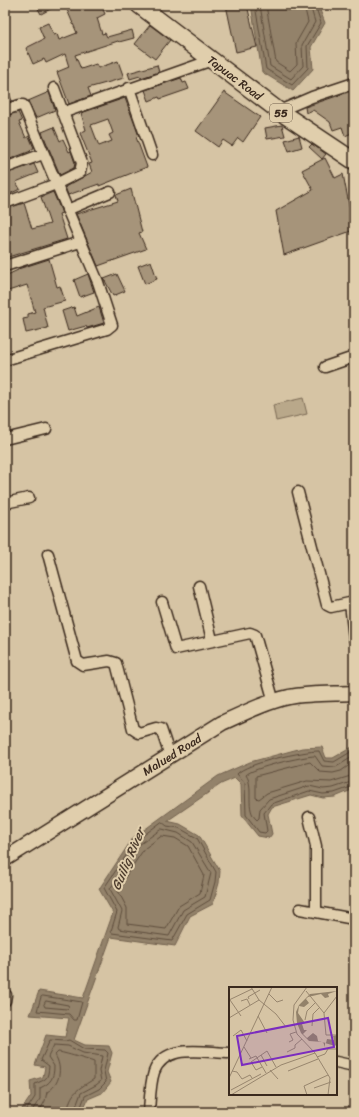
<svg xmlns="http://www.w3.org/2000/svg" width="359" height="1117" font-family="Sriracha,sans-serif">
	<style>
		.green { fill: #b9a88a; stroke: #7a6954 }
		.water { fill: #93826a; stroke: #705f4c }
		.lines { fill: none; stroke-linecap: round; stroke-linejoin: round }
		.shore { stroke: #5e4d3c; stroke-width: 1 }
		.building { fill: #a6947a; stroke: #3b2a1e; fill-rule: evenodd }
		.street-casing { stroke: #3b2a1e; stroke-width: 13 }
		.secondary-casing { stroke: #3b2a1e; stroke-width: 17 }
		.primary-casing { stroke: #3b2a1e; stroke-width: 19 }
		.street { stroke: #e0ceac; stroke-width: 10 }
		.secondary { stroke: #e0ceac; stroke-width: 14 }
		.primary { stroke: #e0ceac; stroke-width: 16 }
		.labels { text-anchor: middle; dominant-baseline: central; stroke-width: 4; stroke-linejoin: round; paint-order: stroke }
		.shield { fill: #e0ceac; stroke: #6c5b49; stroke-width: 1 }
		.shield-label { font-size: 11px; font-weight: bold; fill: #3b2a1e }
		.street-label { font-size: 12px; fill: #3b2a1e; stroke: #e0ceac }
		.water-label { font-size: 13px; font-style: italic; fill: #4d3c2d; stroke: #e0ceac }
		.inset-road { fill: none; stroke: #98866e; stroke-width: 1 }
		.view { fill: #7b2cbf; fill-opacity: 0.15; stroke: #7b2cbf; stroke-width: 2 }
		.inset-edge { fill: none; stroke: #3b2a1e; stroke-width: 2 }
	</style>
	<rect width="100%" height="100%" fill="#d6c4a4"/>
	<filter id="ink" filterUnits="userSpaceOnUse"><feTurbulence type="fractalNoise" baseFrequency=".025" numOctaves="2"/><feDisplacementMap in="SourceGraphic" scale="8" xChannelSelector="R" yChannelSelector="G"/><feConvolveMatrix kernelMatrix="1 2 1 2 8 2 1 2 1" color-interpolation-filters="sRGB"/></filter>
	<g filter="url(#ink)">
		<path class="green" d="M303,398l4,16 -31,7 -3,-16z"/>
		<path class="water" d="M251,5h67l7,18 -14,24 2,22 -20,22 -31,-19z
			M354,746v43l-19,8 -12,1 -12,-3 -39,12 -4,7 4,20 -3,4 -11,-2 -16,-20 -1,-32 -6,-6 -14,6 -54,37 13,3 19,11 21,36 -1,12 -6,21 -23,12 -15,30 -64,-9 -37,103 11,5 24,1 3,7 -5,19 4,10 -9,11 -14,6 -6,13h-62l11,-16 -1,-15 13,-4 2,-10 -10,-2 11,-30 19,2 4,-19 -39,-3 9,-24 44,7 30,-85 -14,-24 34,-51 85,-62 32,-14 52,-14 20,-1 4,11h7z"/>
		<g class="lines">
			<path class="shore" d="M255,5l11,64 26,16 16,-17 -1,-22 14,-23 -6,-18
				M260,5l10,61 21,13 12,-13 -1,-21 13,-23 -5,-17
				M266,5l10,57 14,9 7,-7 -1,-21 12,-21 -4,-17
				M354,750l-20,12 -10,-1 -5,-10c-15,0 -73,12 -82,23l8,9 1,32 13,17 6,1 2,-2 -3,-18 7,-9 38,-13 14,3 11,-1 20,-7
				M354,756l-18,11 -14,-1 -7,-10c-11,0 -63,12 -69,19 9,13 -2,34 11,45l2,-2 1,-9 9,-10 40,-13 14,3 10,-1 21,-7
				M354,762l-13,9 -8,2 -13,-1 -10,-10 -54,14v22l3,1 8,-6 40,-12 24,1 23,-7
				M162,822l5,4 12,2 18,10 19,34 -1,10 -5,18 -23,14 -15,27 -60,-8 -1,-2 6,-19 -13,-24 32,-47z
				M162,829l16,4 14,9 19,31 -6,24 -22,13 -14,26 -50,-7 -1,-2 4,-16 -12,-22 29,-44z
				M162,836l13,2 13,8 16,29 -4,18 -21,13 -13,23 -39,-5v-16l-10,-19 27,-40z
				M43,996l39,6 -5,18h-3l-5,-6 -32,-3 4,-14z
				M46,1001l22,4 1,2 -2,2 -22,-2 -1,-2z
				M25,1112l10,-15v-13c11,-5 13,-4 14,-18l-8,-6 9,-20 15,1 4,-1 15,9 21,1 3,3 -4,18 2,11 -7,7 -14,7 -6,16
				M31,1112l9,-13v-11c11,-5 14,-10 14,-22l-6,-9 6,-12 14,1 15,7 19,3 -3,15 2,10 -5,4 -15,8 -7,19
				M39,1112l6,-11 2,-9c13,-7 16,-24 8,-37l3,-3c4,0 34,9 36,10v17c-14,9 -25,13 -26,33"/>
		</g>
		<path class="building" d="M36,5h22l-17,9z
			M65,5h36l4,9 -8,4 5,16 3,-1 2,4 25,-7 2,8 -15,4 -1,-1 -43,14 6,14 15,-5 2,4 20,-7 6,17 -36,10 3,8 -22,8 -12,-32 12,-5 -4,-13 -19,9 -2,-4 -11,5 -7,-16 18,-9 -5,-12 9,-4 6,12 3,-1 2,6 18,-7z
			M226,5h21l10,42 -21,5z
			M150,25l20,15 -15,19 -20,-15z
			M157,65l2,7 -18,6 -1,-2 -10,3 -2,-6z
			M181,78l2,5 3,-1 3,7 -29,10 -1,-2 -10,4 -4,-11z
			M5,83l7,18 -7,2z
			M354,90v42l-9,4 -3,-9 -9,3 -3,-8 -17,-12 -7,3 -1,-6z
			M49,92l6,18 -19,8 -8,-17z
			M224,92l36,25 -17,25 -5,-4 -6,8 -9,-6 -5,7 -22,-16z
			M125,98l14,38 -3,1 11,30 -48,19v-2l-31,11 -3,-8 27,-15 -3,-8 3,-1 -12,-30 6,-3 -5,-17zM108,119l5,14 -4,2 3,6 -13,5 -8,-21z
			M18,112l4,9 -3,1 7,16 3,-2 5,12 -4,2 1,1 -26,10v-45z
			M282,125l3,11 -18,3 -2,-11z
			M54,127l6,14 3,-2 6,13 2,-1 4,12 -1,5 -14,7 -18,-43z
			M299,136l3,11 -13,4 -4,-11z
			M312,144l14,10 -4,5 -13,-12z
			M325,158l10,20 8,-4 11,56 -70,25 -8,-44 37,-21 -11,-20z
			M34,164l4,9 -22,9 4,7 -15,7v-22z
			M131,189l11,43 -3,1 7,16 -48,17 -22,-52 42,-13 -2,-6z
			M53,192l9,21 -3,1 8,25 -59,18 -3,-10v-38l19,-6 8,26 18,-5 -9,-27z
			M49,259l8,28 3,-1 5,15 -22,6 5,21 -22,5 -3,-14 5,-1v-4l7,-2 -8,-27 -22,7v-16l13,-6v-1z
			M151,261l6,18 -12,5 -7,-18z
			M88,274l6,18 -14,5 -6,-17z
			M117,274l8,17 -12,5 -9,-17z
			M74,307l3,9 22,-9 5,16 -17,5 -1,-2 -18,5 -6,-20z"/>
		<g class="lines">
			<defs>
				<path id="street" d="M129,88l23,67
					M5,110l15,-5h3l2,4 73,173 14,43 -5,4 -102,31
					M279,111l33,-14 42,-14
					M62,113l150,-53
					M5,168l38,-14
					M5,203l51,-19 24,-12 2,-9 -28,-75
					M67,210l43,-18
					M5,266l75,-24
					M325,367l29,-10
					M5,439l41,-10
					M298,492l29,113 4,2 23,-5
					M5,503l24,-5
					M48,554l29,107 6,4 26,-4 7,2 17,66 6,4 17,-5 5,1 9,27
					M199,586l13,54
					M162,602l14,47 74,-16 5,2 19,67
					M350,603l4,36
					M309,817l7,29v66
					M300,909l54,10
					M5,1001l1,-6
					M336,1062l18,4
					M149,1112c1,-13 1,-28 5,-40 11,-30 51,-19 76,-19"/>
				<path id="secondary" d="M5,859l217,-136c22,-10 44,-21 67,-26 21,-4 43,-3 65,-4"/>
				<path id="primary" d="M139,5l140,106 75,50"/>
			</defs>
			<use href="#street" class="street-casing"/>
			<use href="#secondary" class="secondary-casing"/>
			<use href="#primary" class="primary-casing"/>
			<use href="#street" class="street"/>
			<use href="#secondary" class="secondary"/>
			<use href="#primary" class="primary"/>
		</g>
	</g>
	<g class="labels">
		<rect class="shield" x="270" y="104" width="22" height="18" rx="3"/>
		<g class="shield-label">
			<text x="281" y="113">55</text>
		</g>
		<g class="street-label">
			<text transform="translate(235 78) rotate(37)">Tapuac Road</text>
			<text transform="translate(172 755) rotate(-32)">Malued Road</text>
		</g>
		<g class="water-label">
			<text transform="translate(128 859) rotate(-67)">Guilig River</text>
		</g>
	</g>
	<g transform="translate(229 987)">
		<rect width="108" height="108" fill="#d6c4a4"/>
		<path d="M108,4l-9,3 1,3 -4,1 -4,-4 -13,3 -2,2 3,4 -5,4 -5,-1 -1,7 7,10 -3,1 2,6h3l-4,4 4,4 6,-5 4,3 1,5 8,2 1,-4 7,1 -1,-4 4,-1v9l-2,2 -10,-3v4l-2,-5 -14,-1 -8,-8 -4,-10 -1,-11 3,-7 11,-11z" fill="#93826a"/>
		<path class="inset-road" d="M22,0l8,13 17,14 10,13M78,0l-13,18 -1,15 4,14 18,19 15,25 -2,17M77,4l18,22 2,22h11M40,7l8,8 6,-2M20,12l-1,-2 12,-7M0,13l23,-11M1,13l11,16M12,14l6,-2 3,6M95,26l13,-17M29,29l9,17M0,31l30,-18M76,33l2,-9 8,-8M83,39l1,-12 6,-6M4,49l8,-6 6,11M60,55l4,-2 -3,-6 6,-2M15,60l7,11M95,62h13M58,65l8,-4v-3l7,-6M32,68l6,11M88,70l8,-3 3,-5M20,72l7,-3 10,17M33,80l-6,3 -5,-8 16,-11 9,16M41,83l8,9M3,84l5,1 5,7 8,-4 2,3M59,84l30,-12M0,91l43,-91M85,101l17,-6M2,103l30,-16M2,108l50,-30 34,-12M78,108l-3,-9 24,-11"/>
		<path class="view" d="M99,31l6,29 -92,18 -5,-29z"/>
		<rect width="108" height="108" class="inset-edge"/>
	</g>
	<rect width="359" height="1117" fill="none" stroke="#e0ceac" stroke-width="20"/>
	<rect x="10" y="10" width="339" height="1097" fill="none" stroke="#3b2a1e" stroke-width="1.5" filter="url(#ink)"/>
</svg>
